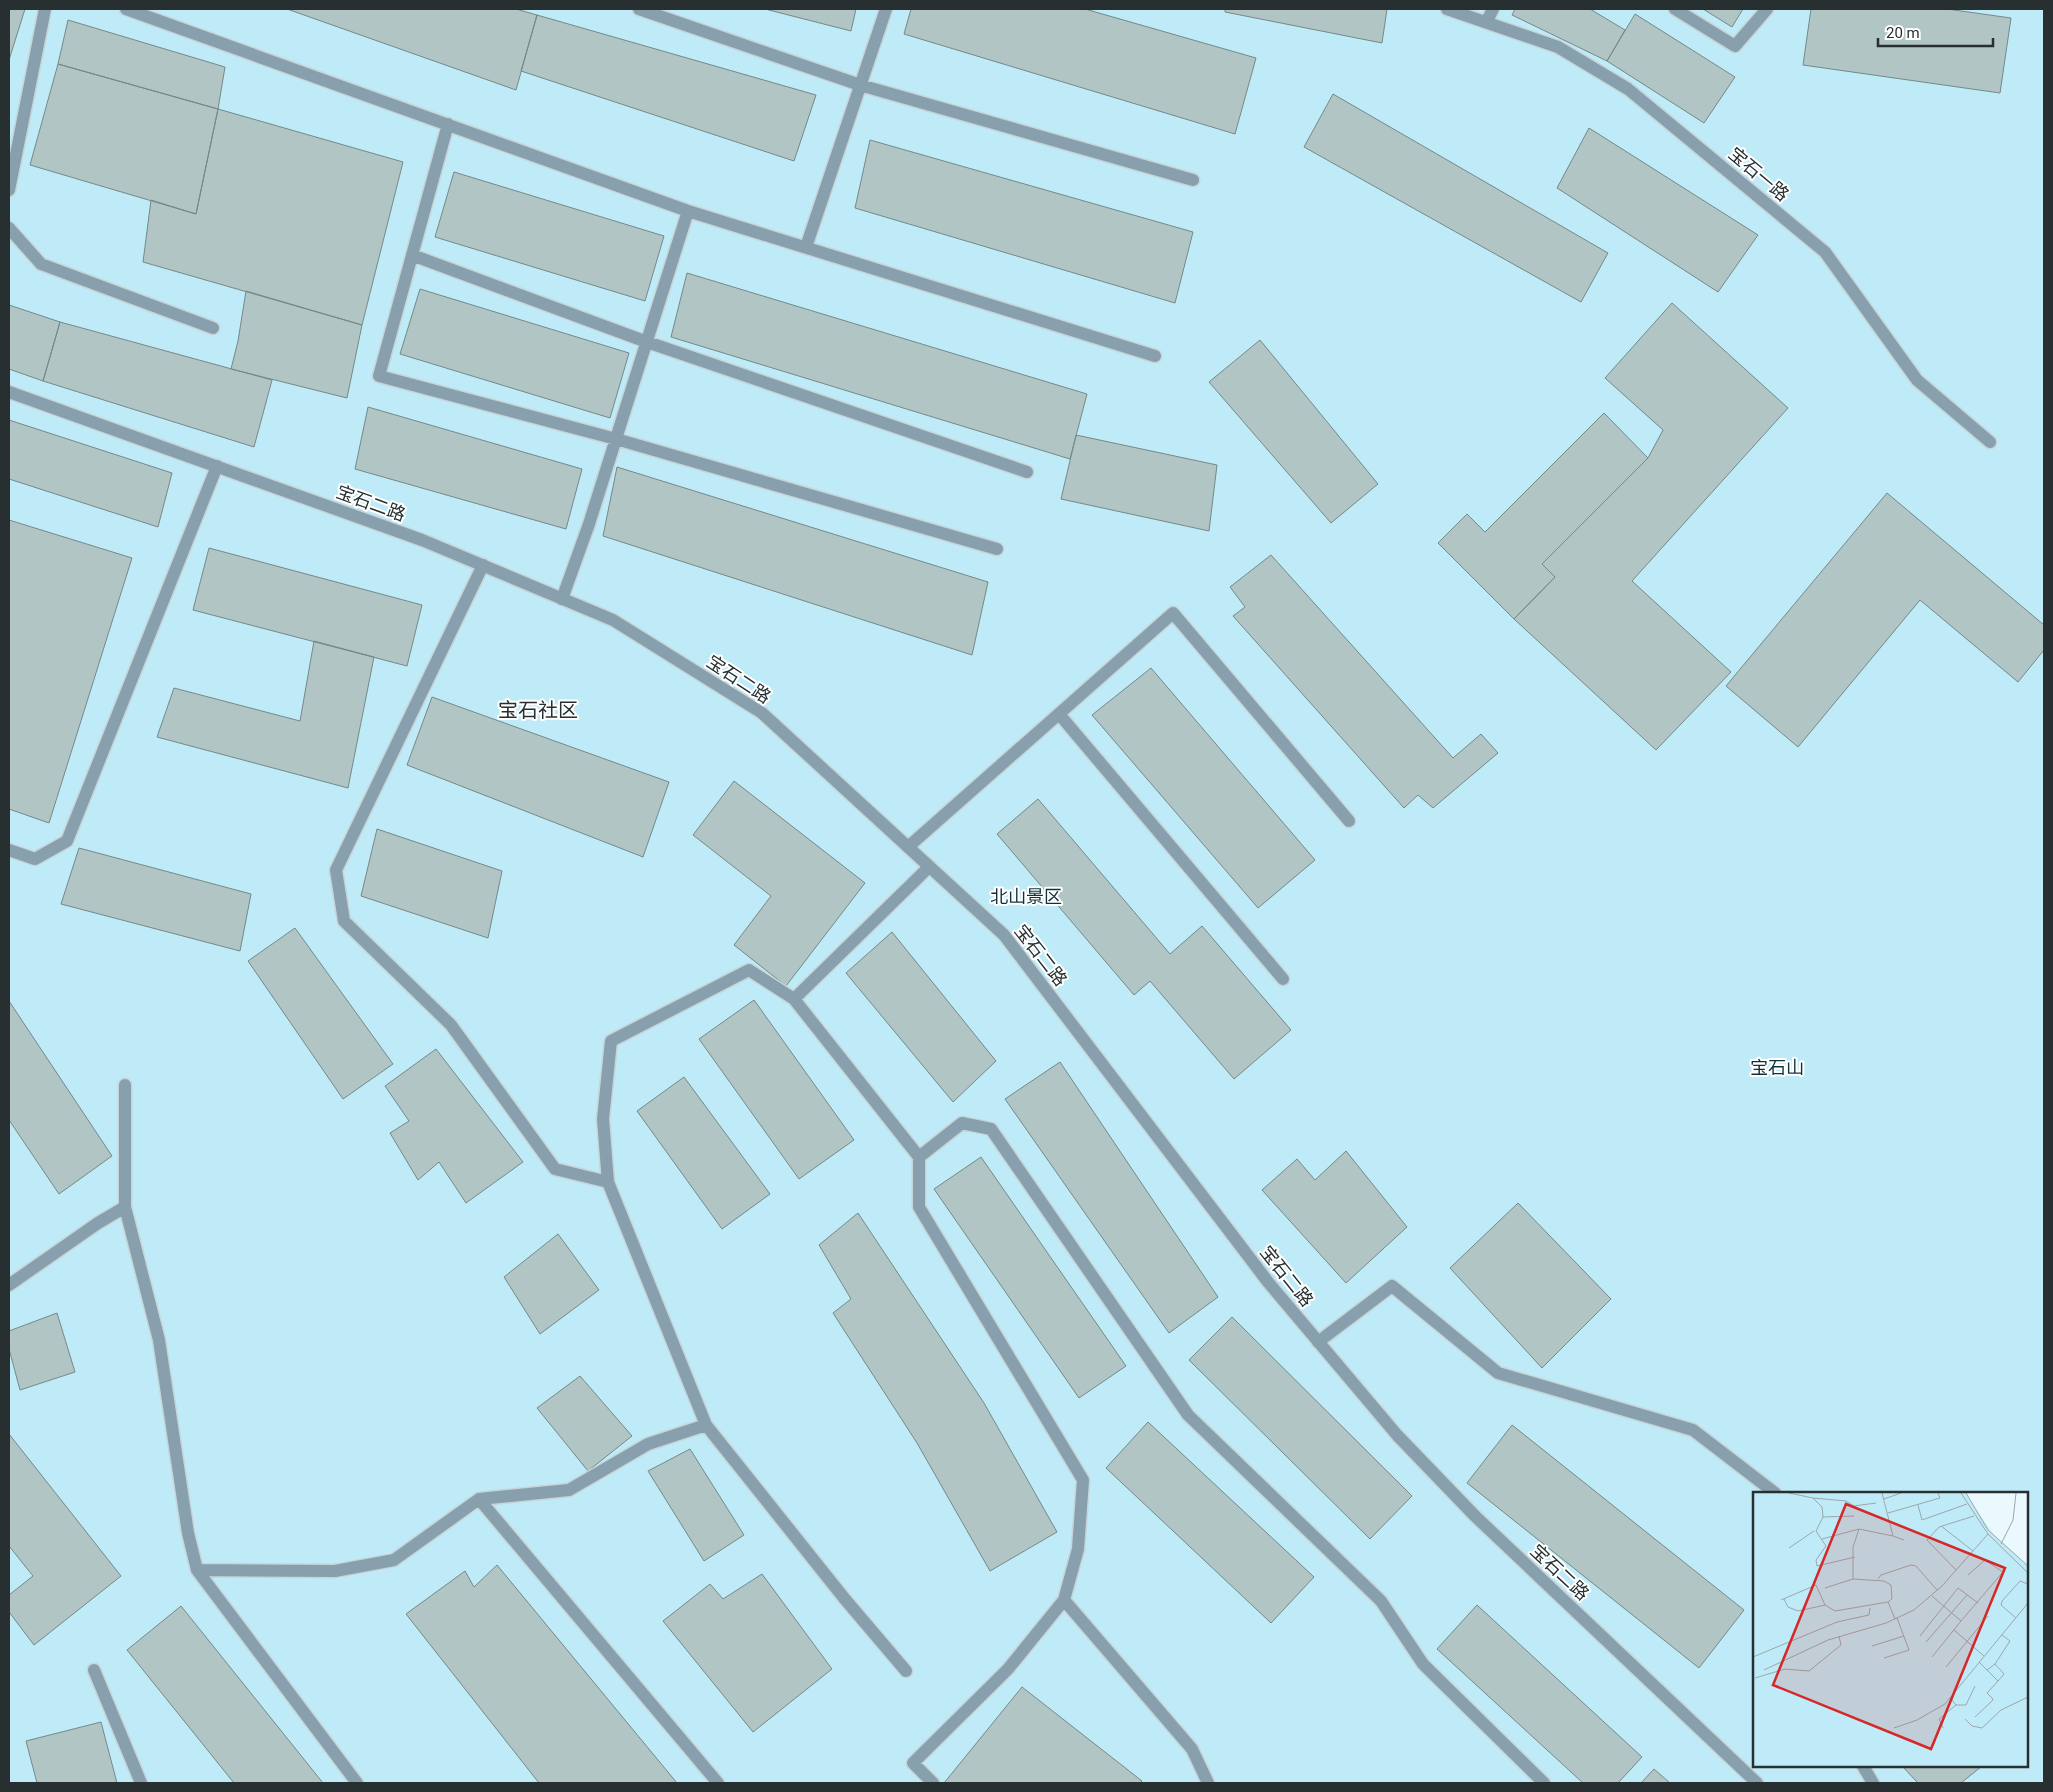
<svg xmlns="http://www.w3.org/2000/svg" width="2053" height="1792" font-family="Roboto,'Noto Sans SC',sans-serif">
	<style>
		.green { fill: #beebf7; fill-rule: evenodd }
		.building { fill: #b0c5c4; stroke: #758988 }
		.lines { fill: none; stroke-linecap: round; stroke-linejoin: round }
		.lane-casing { stroke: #c6d5d8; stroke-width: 15 }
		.street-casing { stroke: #c6d5d8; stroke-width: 15 }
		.lane { stroke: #889fad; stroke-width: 12 }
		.street { stroke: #889fad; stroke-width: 12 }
		.labels { text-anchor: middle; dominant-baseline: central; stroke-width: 4; stroke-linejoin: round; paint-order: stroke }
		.street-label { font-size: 18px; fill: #282f31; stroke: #fff }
		.park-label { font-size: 18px; fill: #0f3139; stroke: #fff }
		.quarter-label { font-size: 20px; fill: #282f31; stroke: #fff }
		.inset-road { fill: none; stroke: #9ca8ab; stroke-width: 1 }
		.view { fill: #d62828; fill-opacity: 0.15; stroke: #d62828; stroke-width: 2.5 }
		.inset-edge { fill: none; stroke: #282f31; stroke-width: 2.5 }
	</style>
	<rect width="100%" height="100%" fill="#e9f9fd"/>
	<path class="green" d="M9,9h2035v1774h-2035zM1754,1493h273v273h-273z"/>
	<path class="building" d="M9,9h16l-16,51z
		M287,9h229l21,6 -21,75z
		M765,9h91l-5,22z
		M911,9h174l171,49 -21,76 -331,-100z
		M1225,9h162l-5,34 -157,-31z
		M1515,9h75l35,21 -18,31 -95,-46z
		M1703,9h40l-11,18z
		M1811,9h136l64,9 -11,75 -197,-28z
		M1635,14l100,63 -31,46 -97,-62z
		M537,15l279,80 -22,66 -273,-90z
		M68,20l157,47 -7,42 -160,-45z
		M58,64l160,45 -22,105 -166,-49z
		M1333,94l275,159 -27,49 -277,-155z
		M218,109l185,53 -41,163 -219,-63 8,-62 45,14z
		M1589,128l169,107 -40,57 -161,-104z
		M870,140l323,92 -18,71 -320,-95z
		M454,172l210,64 -19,65 -210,-64z
		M687,273l400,121 -17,65 -399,-122z
		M420,289l209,64 -19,65 -210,-64z
		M246,291l116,34 -15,73 -116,-29 7,-28z
		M1672,303l116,105 -156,173 99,91 -75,78 -142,-131 41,-42 -13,-13 106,-106 15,-28 -58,-52z
		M9,305l51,17 -17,59 -34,-12z
		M60,322l212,58 -18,67 -211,-66z
		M1260,340l118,144 -47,39 -122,-141z
		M368,407l214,62 -16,60 -211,-60z
		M1604,413l44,45 -106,106 13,13 -41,42 -76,-76 29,-29 18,18z
		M9,420l163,53 -14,54 -149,-48z
		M1076,435l141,30 -8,66 -148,-32z
		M617,467l371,115 -16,73 -369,-119z
		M1887,493l157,132v25l-26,32 -98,-82 -122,147 -72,-61z
		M9,520l123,38 -83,265 -40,-14z
		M209,548l213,57 -15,61 -214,-56z
		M1271,555l182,203 28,-24 17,19 -65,55 -15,-13 -14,13 -171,-192 12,-9 -15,-20z
		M314,641l60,16 -26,131 -191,-51 17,-49 126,33z
		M1151,668l164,192 -57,48 -166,-193z
		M432,697l237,85 -26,75 -236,-92z
		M734,781l131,102 -79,103 -52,-41 37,-49 -78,-61z
		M1038,799l132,155 32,-28 89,104 -57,49 -84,-98 -16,14 -137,-161z
		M377,829l125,42 -14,67 -127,-42z
		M79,848l172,46 -11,57 -179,-47z
		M295,928l98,136 -50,35 -95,-138z
		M892,932l104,129 -43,41 -107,-129z
		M754,1000l100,140 -55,39 -100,-140z
		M9,1001l103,155 -53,38 -50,-74z
		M436,1049l87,113 -57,41 -27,-41 -21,18 -28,-47 19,-12 -24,-35z
		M1060,1062l158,235 -49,36 -164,-234z
		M684,1077l86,117 -48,35 -85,-118z
		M1346,1151l61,76 -61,56 -84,-93 35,-31 18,21z
		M981,1157l145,209 -47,32 -145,-209z
		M1518,1203l93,96 -69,69 -92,-100z
		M858,1213l126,190 73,129 -67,39 -73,-128 -84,-130 18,-14 -32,-54z
		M558,1234l41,56 -59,44 -36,-57z
		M57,1313l18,59 -55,18 -11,-41v-18z
		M1232,1317l180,179 -42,43 -181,-179z
		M580,1376l52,60 -44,35 -51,-63z
		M1148,1422l166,155 -43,46 -165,-155z
		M1512,1425l232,185 -45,58 -232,-185z
		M9,1434l112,142 -87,69 -25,-33v-17l24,-19 -24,-30z
		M690,1449l54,86 -40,26 -56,-90z
		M497,1565l180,218h-138l-133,-169 59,-43 9,16z
		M762,1574l70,95 -79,63 -90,-111 47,-37 13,15z
		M1477,1605l165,152 -24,26h-35l-146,-134z
		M181,1606l142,177h-89l-107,-133z
		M1022,1687l120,94 -2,2h-196z
		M101,1722l16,61h-80l-11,-42z
		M1902,1766h80l-21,17h-43z
		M1654,1769l16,14h-29z"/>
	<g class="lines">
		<defs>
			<path id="lane" d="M126,9l562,202
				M639,9l221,76 333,95
				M1675,9l60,37 32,-37
				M1487,21l6,-12
				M448,124l-69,252 237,63 381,110
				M9,190l36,-181
				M9,228l32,36 172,64
				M806,247l80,-238
				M412,255l235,87 380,130
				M483,565l-147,305 8,51 107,104 104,144 53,13
				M562,599l27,-75 99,-313 467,145
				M1059,714l224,265
				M908,847l265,-234 176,208
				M9,850l26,9 32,-18 150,-375
				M794,999l125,158v50l164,273 -5,69 -14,51 -56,69 -95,94 20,20
				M919,1157l43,-34 29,6 197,286 193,186 42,63 121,119
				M125,1207l34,133 29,193 9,37 160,213
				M9,1285l89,-62 27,-16v-122
				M1318,1342l74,-56 106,87 195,57 82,63
				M479,1499l239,284
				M197,1570l138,1 59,-11 85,-61 90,-9 79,-46 58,-19
				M1064,1600l128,149 16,34
				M94,1670l47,113
				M906,1671l-62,-73 -138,-173 -98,-243 -5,-63 8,-78 138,-71 45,29 135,-132
				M1863,1766l10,17"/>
			<path id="street" d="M1447,9l111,38 70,42 197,163 92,128 73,62
				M9,392l413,148 191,80 149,93 242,222 264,347 129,153 78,81 282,267"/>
		</defs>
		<use href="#lane" class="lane-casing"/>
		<use href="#street" class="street-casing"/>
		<use href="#lane" class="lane"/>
		<use href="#street" class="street"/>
	</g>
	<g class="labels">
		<g class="street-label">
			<text transform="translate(1759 174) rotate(40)">宝石一路</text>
			<text transform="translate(371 503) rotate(20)">宝石二路</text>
			<text transform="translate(739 679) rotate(33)">宝石二路</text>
			<text transform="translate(1041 955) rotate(52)">宝石二路</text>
			<text transform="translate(1287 1276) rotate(51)">宝石二路</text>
			<text transform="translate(1560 1572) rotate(43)">宝石二路</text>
		</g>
		<g class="park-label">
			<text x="1026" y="896">北山景区</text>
			<text x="1777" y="1067">宝石山</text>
		</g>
		<g class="quarter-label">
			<text x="538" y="710">宝石社区</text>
		</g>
	</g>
	<g transform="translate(1753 1492)">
		<rect width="275" height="275" fill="#e9f9fd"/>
		<path d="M0,1h212l28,41 35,32v200h-275z" fill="#beebf7"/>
		<path class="inset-road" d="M36,1l24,5 9,9 1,10 -7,14 10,15 -10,14 1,6 38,-9M129,1l11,43 11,4M208,1l27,41 40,39M213,1l22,37 40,36M60,6l33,3 8,5 22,-3M131,7l17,-6M165,13l4,15 45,-16M135,21l52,-15 -2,-5M70,25l31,-1M188,34l32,25M69,47l37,-10 34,7M248,52l12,-24 3,-27M36,56l25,-17M203,78l-29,-30 12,-13 35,-11M100,87v-32l6,-18M125,87l3,-4 30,-10 5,1 21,24M72,96l28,-9 31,2 7,4 1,14 -4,3 7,17M179,104l29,25 -29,36M31,107l4,8 10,4 27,-6M28,108l35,-15 9,20 10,6 53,-9M263,126l-15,-13 1,-4 18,-20 8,3M208,129l42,-49 -18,-12 -17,15M201,138l30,26M167,144l38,-48 20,15M173,150l41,-47M119,154l32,-10M0,165l84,-35 32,-7 1,-7M131,166l25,-8 -12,-32M242,172l15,-23 -8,-6M193,175l42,-51M11,178l64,-30 58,-17 28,-13 28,-24 46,-52M234,178l8,-6 9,10 -6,7M2,186l30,-9 24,2 32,-26 -2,-9M197,206l6,7h10l9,-19M222,225l17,-16 1,-2 -6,-6 11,-12 -19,-19M212,227l7,7 10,2 19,-18 27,-13M141,236l23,-8 28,-16 83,-101M190,236l-4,-9 17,-14"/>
		<path class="view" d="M93,12l159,64 -74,181 -158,-64z"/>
		<rect width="275" height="275" class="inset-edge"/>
	</g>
	<rect width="2053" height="1792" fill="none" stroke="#282f31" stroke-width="20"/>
	<path d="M1878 38v8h115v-8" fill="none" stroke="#282f31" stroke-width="2.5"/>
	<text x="1886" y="38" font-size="15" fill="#282f31" stroke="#ffffff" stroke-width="4" paint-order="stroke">20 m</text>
</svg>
